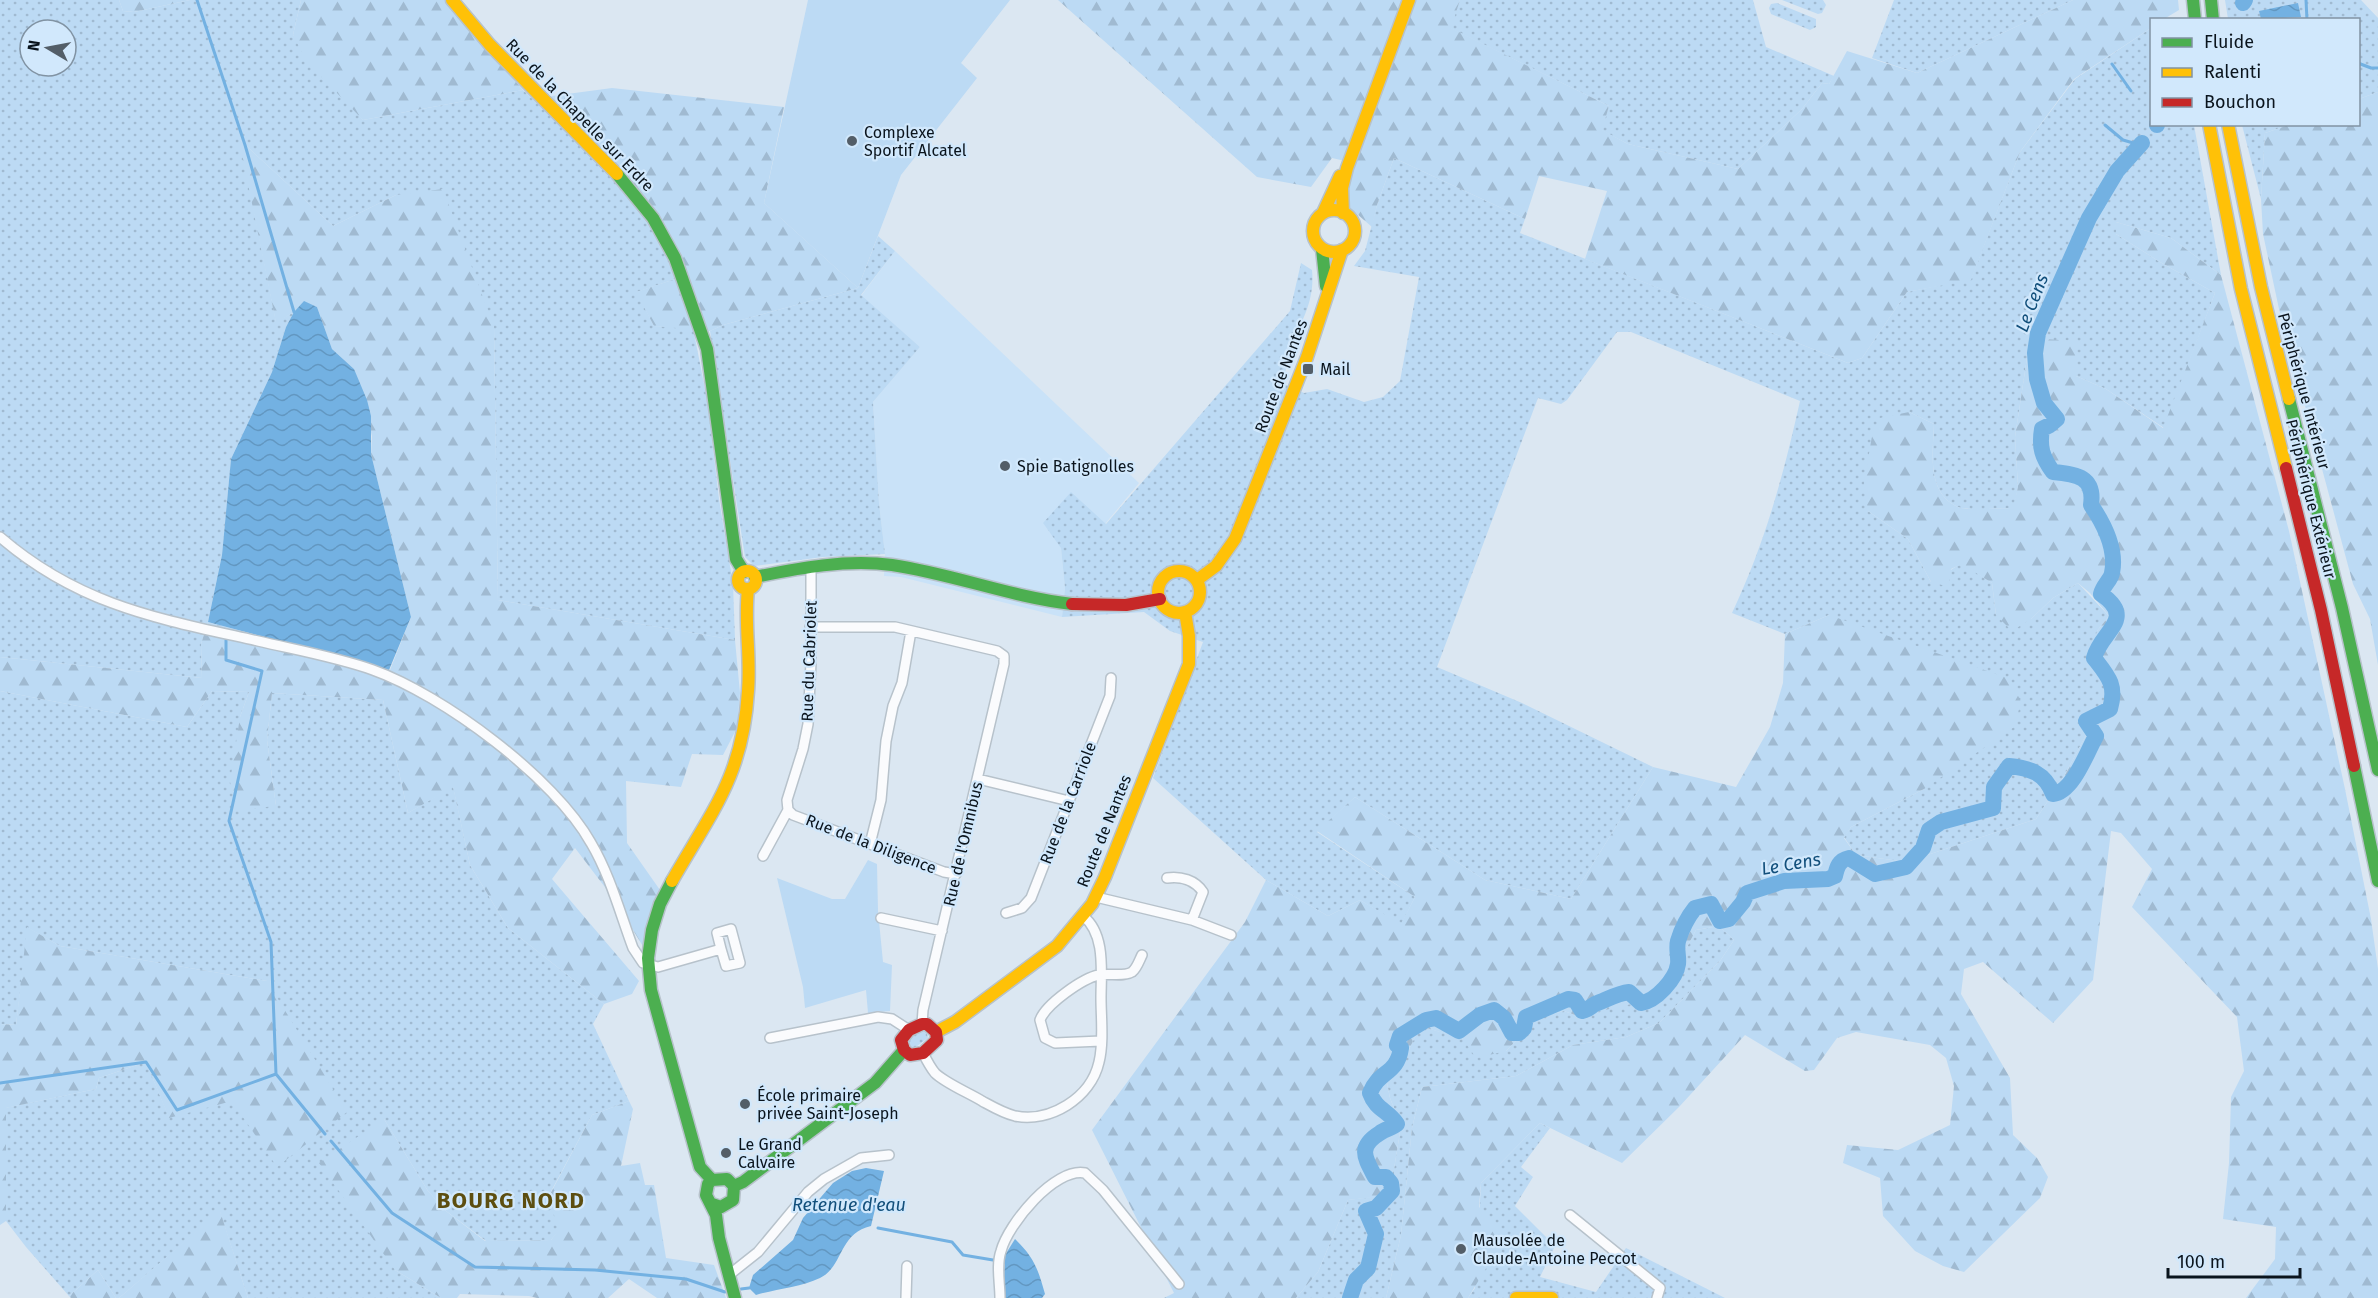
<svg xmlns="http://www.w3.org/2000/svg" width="2378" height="1298" font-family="'Fira Sans',sans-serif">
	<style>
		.built { fill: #c9e2f8 }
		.grass { fill: url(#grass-dots); fill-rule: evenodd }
		.forest { fill: url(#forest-firs) }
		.park { fill: #bcdaf4 }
		.water { fill: url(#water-waves) }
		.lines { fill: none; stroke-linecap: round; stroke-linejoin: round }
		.stream { stroke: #73b1e2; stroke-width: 3 }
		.river { stroke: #73b1e2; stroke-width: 16 }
		.street-casing { stroke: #b7c2cb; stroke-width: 12 }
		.fast-casing { stroke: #b7c2cb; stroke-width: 15 }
		.slow-casing { stroke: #b7c2cb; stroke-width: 15 }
		.jam-casing { stroke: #b7c2cb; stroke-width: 15 }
		.street { stroke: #fafbfd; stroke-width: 9 }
		.fast { stroke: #4caf50; stroke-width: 12 }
		.slow { stroke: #ffc107; stroke-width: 12 }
		.jam { stroke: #c62828; stroke-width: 12 }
		.poi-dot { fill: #535e68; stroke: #d1e8fc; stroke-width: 2 }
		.labels { text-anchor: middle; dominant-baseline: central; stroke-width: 4.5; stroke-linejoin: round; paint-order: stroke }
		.street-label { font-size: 16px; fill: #0a141d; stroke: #d1e8fc }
		.poi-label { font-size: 16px; fill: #0a141d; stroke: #d1e8fc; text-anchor: start }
		.water-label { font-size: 18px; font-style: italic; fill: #124f7b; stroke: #d1e8fc }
		.district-label { font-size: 22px; font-weight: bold; letter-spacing: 1.5px; fill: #5d4e10; stroke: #d1e8fc }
	</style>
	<defs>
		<pattern id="grass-dots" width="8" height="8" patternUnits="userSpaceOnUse" patternTransform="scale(1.5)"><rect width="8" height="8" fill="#bcdaf4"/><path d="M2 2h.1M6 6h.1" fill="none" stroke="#a0bad1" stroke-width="1.8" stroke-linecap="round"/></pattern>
		<pattern id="forest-firs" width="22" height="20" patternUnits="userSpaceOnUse" patternTransform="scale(1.5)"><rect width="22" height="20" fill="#bcdaf4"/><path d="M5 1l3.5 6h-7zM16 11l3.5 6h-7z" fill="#a0bad1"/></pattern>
		<pattern id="water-waves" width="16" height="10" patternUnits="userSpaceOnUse" patternTransform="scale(1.5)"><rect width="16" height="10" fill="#73b1e2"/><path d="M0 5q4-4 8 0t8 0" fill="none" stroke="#6297c1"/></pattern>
	</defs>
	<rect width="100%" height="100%" fill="#dbe7f2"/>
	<path class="built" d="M895,251l244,232 -34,41 -44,23 4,41 -3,29 -161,-40 -17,-1 1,-22 -6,-51 -6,-101 47,-55 -59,-51z"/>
	<path class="grass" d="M0,0h119l4,11 11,1 56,-12h111l-8,35 70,85 160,-30 74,70 54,64 27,54 -41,14 17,34 39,2 15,76 11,95 14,85 2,56 -237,-40 -4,-273 -98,-132 -63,31 -93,-86 36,182 18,-10 -8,15 -14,45 -41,87 -9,96 -14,67 -7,22 1,34 -202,-21zM30,30h36v36h-36z
		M1460,0h293l13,47 68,29 -5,8 -7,-1 -20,26 -64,60 -110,-25 -27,-14 8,-24 -159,-78z
		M1782,0h41l3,5 -4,8 -4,1z
		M1894,0h179l-156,73 -45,-15z
		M2225,0h136l17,18v74l-19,7 -1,-79 -130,-1z
		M1777,3l39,16v8l-6,3 -39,-16 -2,-6 2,-4z
		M2151,28l1,96 42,1 27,150 -50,-37 -55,-16v12l44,28 55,31 -51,135 -58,-39 -30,-13 -46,-38 -15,99 3,50 -4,21c-12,0 -48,3 -56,-1 -32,-14 -25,-55 -24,-83l-25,-12 -41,99 40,28 23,43 31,-19 30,20 4,32 35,4 22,-21 25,-15 31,33 -12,15 15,42 -5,23 -44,82 -27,41 -130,43 -50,-7 -12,-18 7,-10 73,-38 -95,-174 -44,19 -53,-21c33,-70 51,-136 68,-212l-169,-69h-14l-50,68 -6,4 -23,-6 -101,269 85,36 131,64 -82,132 -86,-19 -130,-83 -38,35 98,65 -14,28 -41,-25 -32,16 -62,-36 -113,-102 50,-136 -33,-11 -26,-19 -82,5 3,-29 -4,-40 -18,-25 28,-31 35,32 184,-213 11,-48 11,7c3,31 -10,48 -20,77 -4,12 -6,24 -10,36l22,10 23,-4 37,13 19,-5 17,-16 19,-104 -65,-11 11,-15 12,-46 17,-47 131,61 -5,14 328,130 14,-5 45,-66 64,-13 49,-127 55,-73z
		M2242,125h47l-24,8 -4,66z
		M878,236l17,15 -34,44 59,52 -47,55 6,101 6,51 -62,3 -69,9 -9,-9 -35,-226 13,-6 135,-37z
		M0,691l187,36 25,-36 37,1 -9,25 36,89 -9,-66 5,-47 111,7 25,113 45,-27 17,79 38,63 96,76 -11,20 36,77 -37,14 -45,84 14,29 -10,12 -65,1 -40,-30 -18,-20 -44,-72 11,151 46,28h-193l-28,-86 -101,86h-3l-18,-28 -29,26 -43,-49 -20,-26 -1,-113 91,-19 3,-11 47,-16 23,55 98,-136 -207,-35 -32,-18 -12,97 -16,-1z
		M1719,926l15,14 -14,21 -61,62 -33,14 -53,8 -57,31 -94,11 -10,41 -11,107 -15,63h-90l22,-26 30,-72 46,-6v-25l7,-43 -11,-28 -4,-20 20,-22 14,-30 86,25 33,-34 25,-6 14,5 92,-37 26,-49z
		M918,1029l8,1 2,8 -15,11 -6,-4 1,-7z
		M1540,1123l10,5 -29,39 12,10 -18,29 40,40 -15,31 56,15 30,-44 99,50h-257l7,-10 6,-105z"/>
	<path class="forest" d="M119,0h71l-56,12 -11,-1z
		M301,0h144l78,90 -160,30 -56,-58 -14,-27z
		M1058,0h402l-9,28 158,78 -7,24 26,14 110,25 64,-60 20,-26 7,1 18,-33 70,22 156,-73h105l1,10 -15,9 -12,1 -1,8 -77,51 -54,73 -49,128 -64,12 -45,66 -14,5 -263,-104 22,-68 -68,-15 -14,43 -131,-61 -17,47 -5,22 -23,-20v-22l5,-22 -22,-5 -21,29 -54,-10z
		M612,88l172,19 -20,96 94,85 -135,37 -13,6 -56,-5 -18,-34 42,-14 -27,-54 -54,-64 -53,-51 8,-13z
		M2378,92v573l-8,-46 -17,-35 -74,-275 -16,-75 -2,-35 4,-66 24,-8 69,-1 1,-25z
		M239,139l94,87 63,-31 47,-6 51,138 4,273 237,40 5,53 -3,35 -14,27 -31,-1 -11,33 -55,-6 1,62 33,47 -16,58 -30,-49 -39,-51 -23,31 87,102 -7,13 -28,10 -96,-76 -38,-63 -17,-78 -45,26 -25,-113 -111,-7 -5,47 9,66 -38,4 -8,-28 10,-65 9,-25 -37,-1 -25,36 -187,-36v-34l202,21 -1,-34 7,-22 182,48 21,-53 -40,-163 1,-18 -18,-67 -22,-20 -15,-42 -13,-5 -10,10 -18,11z
		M2116,222l55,16 50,37 68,256 56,258 26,130 7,50v329h-132l29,-39 1,-32 -53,-8 6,-56 2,-66 13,-26 -7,-54 -105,-110 20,-38 -31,-36 -10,-2 -18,149 -40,43 -70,-61 -19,7 -3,25 49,84 3,57 24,23 11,19 -8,21 -76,74 -21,-6 -28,-15 -32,-35 -3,-38 -37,-15 4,-18 51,5 52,-25 4,-39 -8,-28 -16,-13 -74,-13 -19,6 -23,32 -9,1 -60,-36 -66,72 -57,56 -82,-40 -59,60 -2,24 28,27 -39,64h-82l15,-63 11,-107 10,-41 94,-11 57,-31 53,-8 33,-14 61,-62 14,-21 -15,-14 -23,4 -26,49 -38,25 -54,12 -14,-5 -25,6 -33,34 -30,7 -13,-19 -43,-13 -14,30 -20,22 4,20 11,28 -7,43v26l-46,5 -30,72 -22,26h-132l10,-5 -82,-163 153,-208 21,-42 62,36 32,-16 41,24 14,-27 -98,-66 38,-34 130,83 86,19 82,-132 83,20 34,-60 13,-44 2,-49 44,-19 181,64 11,23 -7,25 -90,62 -73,38 -7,11 12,17 50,7 130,-43 27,-41 44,-82 4,-23 -23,-13 9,-29 12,-15 -19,-23 -12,-10 -25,15 -22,21 -19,12 -16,-16 -4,-32 -30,-19 -11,5 -2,18 -18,-5 -23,-43 -40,-28 -4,-28 8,-47 8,-18 29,-6 25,12c-1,28 -8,69 24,83 8,4 44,1 55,1l5,-21 -3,-50 15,-99 47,3 -1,35 30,13 57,39 52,-135 -55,-31 -44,-28z
		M27,927l33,19 207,35 80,131 -70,55 -45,-66 -63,17 -23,-56 -47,16 -3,11 -90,19v113l-6,4v-201l16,1z
		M629,1101l4,8 -12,57 19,-3 5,22h9l12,73 48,7 12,33h-69l-28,-19 -21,19h-71l-8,-2 -69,-2 -3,4h-16l-46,-28 -76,-107 65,-44 44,72 18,20 39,30 66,-1 9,-12 -13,-28 45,-85z
		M220,1211l28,87h-129z
		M98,1270l18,28h-45l-2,-2z"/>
	<path class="park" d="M808,0h202l-49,63 16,15 -76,97 -43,113 -94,-85z
		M868,860l9,4 1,47 5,51 9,3 -2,46 -22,2 -2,-23 -61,18 -2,-21 -26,-109 55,21h13z"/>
	<path class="water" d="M2298,3l3,14 -40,2 -2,-8z
		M304,301l13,6 15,42 22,20 13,31 4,16v38l40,163 -22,53 -181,-48 14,-67 9,-96 41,-87 14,-45 8,-15z
		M866,1168l18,3 -13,55c-33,8 -27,40 -51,52 -19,9 -44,11 -64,17l-7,-7 4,-13 40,-35 10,-22 30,-35 19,-12z
		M1015,1239c19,18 23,30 30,55l-3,4h-39l2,-43z"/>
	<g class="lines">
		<path class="stream" d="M197,0l48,145 49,167
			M2306,0l1,20
			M2358,63l13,5h7
			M2112,64l19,27
			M2105,125l18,15 17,5
			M226,640v20l36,11 -33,150 42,121 5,132 49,60
			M0,1083l146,-21 31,48 99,-36
			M331,1141l61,72 83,54 120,3 91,9 39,13
			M878,1228l74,14 11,13 42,7
			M741,1289l8,-1"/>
		<path class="river" d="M2243,3l2,-3
			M2157,125v-1
			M1350,1298l6,-18 12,-12 8,-34 -10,-23 10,-3 16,-17 -1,-8 -5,-6h-11c-10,-19 -18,-30 5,-44 5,-4 12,-5 17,-9 -9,-14 -21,-14 -27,-31 9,-23 27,-18 31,-45l-4,-3 3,-9 26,-16 10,-2 23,13 21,-16 14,-5 10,8 8,15h7l5,-5 2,-11 42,-18 7,1 7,11c6,-1 8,-4 13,-7 11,-4 23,-11 34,-12l12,11c15,-2 35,-24 37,-39 1,-7 -2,-15 0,-23 4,-13 9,-23 17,-33l16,-4 9,17 9,-2 14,-17 4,-9 37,-12 44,-2 7,-3c2,-9 4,-16 14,-18l26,16 31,-7 17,-19 6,-18 12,-8 52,-14 1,-21 15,-21c21,2 36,7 44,28 20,-2 34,-42 43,-58l-10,-15 24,-12c7,-24 -2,-33 -16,-51 7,-27 43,-39 7,-64 2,-9 10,-14 11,-21 5,-24 -8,-49 -21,-68 4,-28 -14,-31 -38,-33 -11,-15 -14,-25 -11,-43l8,-4 7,-6 -13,-16 -7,-24 -2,-26 3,-20 51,-115 28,-47 25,-28"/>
		<defs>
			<path id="street" d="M0,537c80,69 160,82 258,104 38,9 78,16 115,29 70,25 182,108 218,173 19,32 29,70 42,105l10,15 15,4 63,-18 5,17 14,-3 -9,-34 -14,4 4,16
				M810,627h85l102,24 7,5v8l-81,346 -1,14
				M978,779l91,22
				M788,810l5,5 151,57 12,2
				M870,844l11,-44 5,-59 7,-35 9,-23 9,-52
				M763,856l25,-46 -1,-10 16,-51 5,-25 3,-62v-96
				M1167,878c14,-2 28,2 36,14l-11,28
				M1096,897l96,23 39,15
				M1006,913l16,-5 9,-10 79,-202 1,-18
				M881,918l61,13
				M770,1038l108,-21 14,2 17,11
				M1101,1041l-46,2 -10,-5 -5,-18c6,-16 43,-42 59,-45 10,-2 25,2 33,-3 5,-4 7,-11 10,-17
				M923,1053c3,6 7,14 12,20 10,10 34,20 47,28 11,6 21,12 33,15 35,7 76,-18 84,-54 5,-20 2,-44 2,-64 0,-26 5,-64 -18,-82
				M1570,1215l90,73 -3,10
				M729,1275l29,-23 50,-60 16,-13 37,-21 28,-3
				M906,1298l1,-32
				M1000,1298c0,-15 -4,-33 1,-47 7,-27 54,-84 84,-78l18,17 76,94"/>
			<path id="fast" d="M2193,0l2,20
				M2211,0l2,20
				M617,174l36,44 22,40 32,91 29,210 8,13
				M1322,249l4,37
				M2289,399l53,209 36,162
				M755,577c45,-9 91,-18 137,-12 61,9 119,32 180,39
				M2354,766l24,115
				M672,881l-12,23 -8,26 -4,28 3,32 49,177 12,13
				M734,1186l9,-4 132,-99 29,-33
				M712,1204l9,3 12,-7 1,-14 -7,-7 -15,1 -4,4 -2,11 10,20 3,23 16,60"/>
			<path id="slow" d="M452,0l38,45 127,129
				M2209,124l32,165 45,179
				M2228,124l33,163 28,112
				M1313 231a21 21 0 1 1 42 0a21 21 0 1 1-42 0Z
				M1323,213l17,-37
				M1343,213l-1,-25 5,-20 62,-168
				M738 580a9 9 0 1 1 18 0a9 9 0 1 1-18 0Z
				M1158 592a21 21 0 1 1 42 0a21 21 0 1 1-42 0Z
				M1197,580l19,-14 19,-27 72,-182 35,-107
				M672,881c40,-70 71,-105 76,-190 3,-34 -4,-68 0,-102
				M936,1032l19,-10 102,-76 35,-42 13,-27 84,-213v-28l-4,-24
				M1516,1298h36"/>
			<path id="jam" d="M2286,468l35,142 33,156
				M1072,604l54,1 34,-6
				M922,1024h5l9,8 1,8 -14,13 -13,2 -6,-5 -3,-10 8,-10z"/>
		</defs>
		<use href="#street" class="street-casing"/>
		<use href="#fast" class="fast-casing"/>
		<use href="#slow" class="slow-casing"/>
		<use href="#jam" class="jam-casing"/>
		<use href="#street" class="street"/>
		<use href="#fast" class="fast"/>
		<use href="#slow" class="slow"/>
		<use href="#jam" class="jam"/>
	</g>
	<g class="poi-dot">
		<circle cx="852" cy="141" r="6"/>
		<rect x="1302" y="363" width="12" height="12" rx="3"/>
		<circle cx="1005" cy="466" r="6"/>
		<circle cx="745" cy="1104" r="6"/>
		<circle cx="726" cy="1153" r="6"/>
		<circle cx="1461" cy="1249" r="6"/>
	</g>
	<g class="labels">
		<g class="street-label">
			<text transform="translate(580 115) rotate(46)">Rue de la Chapelle sur Erdre</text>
			<text transform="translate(1281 376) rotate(-69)">Route de Nantes</text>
			<text transform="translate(2304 391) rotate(75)">Périphérique Intérieur</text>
			<text transform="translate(2311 499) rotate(76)">Périphérique Extérieur</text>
			<text transform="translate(809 661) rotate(-88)">Rue du Cabriolet</text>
			<text transform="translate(1068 803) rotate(-69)">Rue de la Carriole</text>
			<text transform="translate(1104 831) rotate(-68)">Route de Nantes</text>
			<text transform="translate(871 844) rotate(21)">Rue de la Diligence</text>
			<text transform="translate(963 844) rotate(-77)">Rue de l'Omnibus</text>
		</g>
		<g class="poi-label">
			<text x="864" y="132">Complexe<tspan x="864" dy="18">Sportif Alcatel</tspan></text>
			<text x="1320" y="369">Mail</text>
			<text x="1017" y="466">Spie Batignolles</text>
			<text x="757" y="1095">École primaire<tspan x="757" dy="18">privée Saint-Joseph</tspan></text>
			<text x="738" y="1144">Le Grand<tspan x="738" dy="18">Calvaire</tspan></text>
			<text x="1473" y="1240">Mausolée de<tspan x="1473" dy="18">Claude-Antoine Peccot</tspan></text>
		</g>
		<g class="water-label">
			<text transform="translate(2032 303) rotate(-69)">Le Cens</text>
			<text transform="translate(1791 864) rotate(-10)">Le Cens</text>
			<text x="849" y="1205">Retenue d'eau</text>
		</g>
		<g class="district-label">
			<text x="511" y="1200">BOURG NORD</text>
		</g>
	</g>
	<rect x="2150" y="18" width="210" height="108" fill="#d1e8fc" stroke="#8193a3" stroke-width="1.5"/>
	<rect x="2162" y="38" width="30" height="9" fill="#4caf50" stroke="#8193a3" stroke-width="1.5"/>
	<text x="2204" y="48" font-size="18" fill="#0a141d">Fluide</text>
	<rect x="2162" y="68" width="30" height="9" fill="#ffc107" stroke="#8193a3" stroke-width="1.5"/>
	<text x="2204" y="78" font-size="18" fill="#0a141d">Ralenti</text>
	<rect x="2162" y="98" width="30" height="9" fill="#c62828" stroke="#8193a3" stroke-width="1.5"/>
	<text x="2204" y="108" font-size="18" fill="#0a141d">Bouchon</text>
	<g transform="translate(48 48) rotate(280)"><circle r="28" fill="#d1e8fc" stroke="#8193a3" stroke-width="1.5"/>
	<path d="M0-4.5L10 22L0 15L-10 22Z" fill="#535e68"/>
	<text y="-9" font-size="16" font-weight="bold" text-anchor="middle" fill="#0a141d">N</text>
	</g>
	<path d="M2168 1268v9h132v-9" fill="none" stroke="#0a141d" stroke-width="3"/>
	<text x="2177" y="1268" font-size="18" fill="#0a141d" stroke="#d1e8fc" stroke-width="4.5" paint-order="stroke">100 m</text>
</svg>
